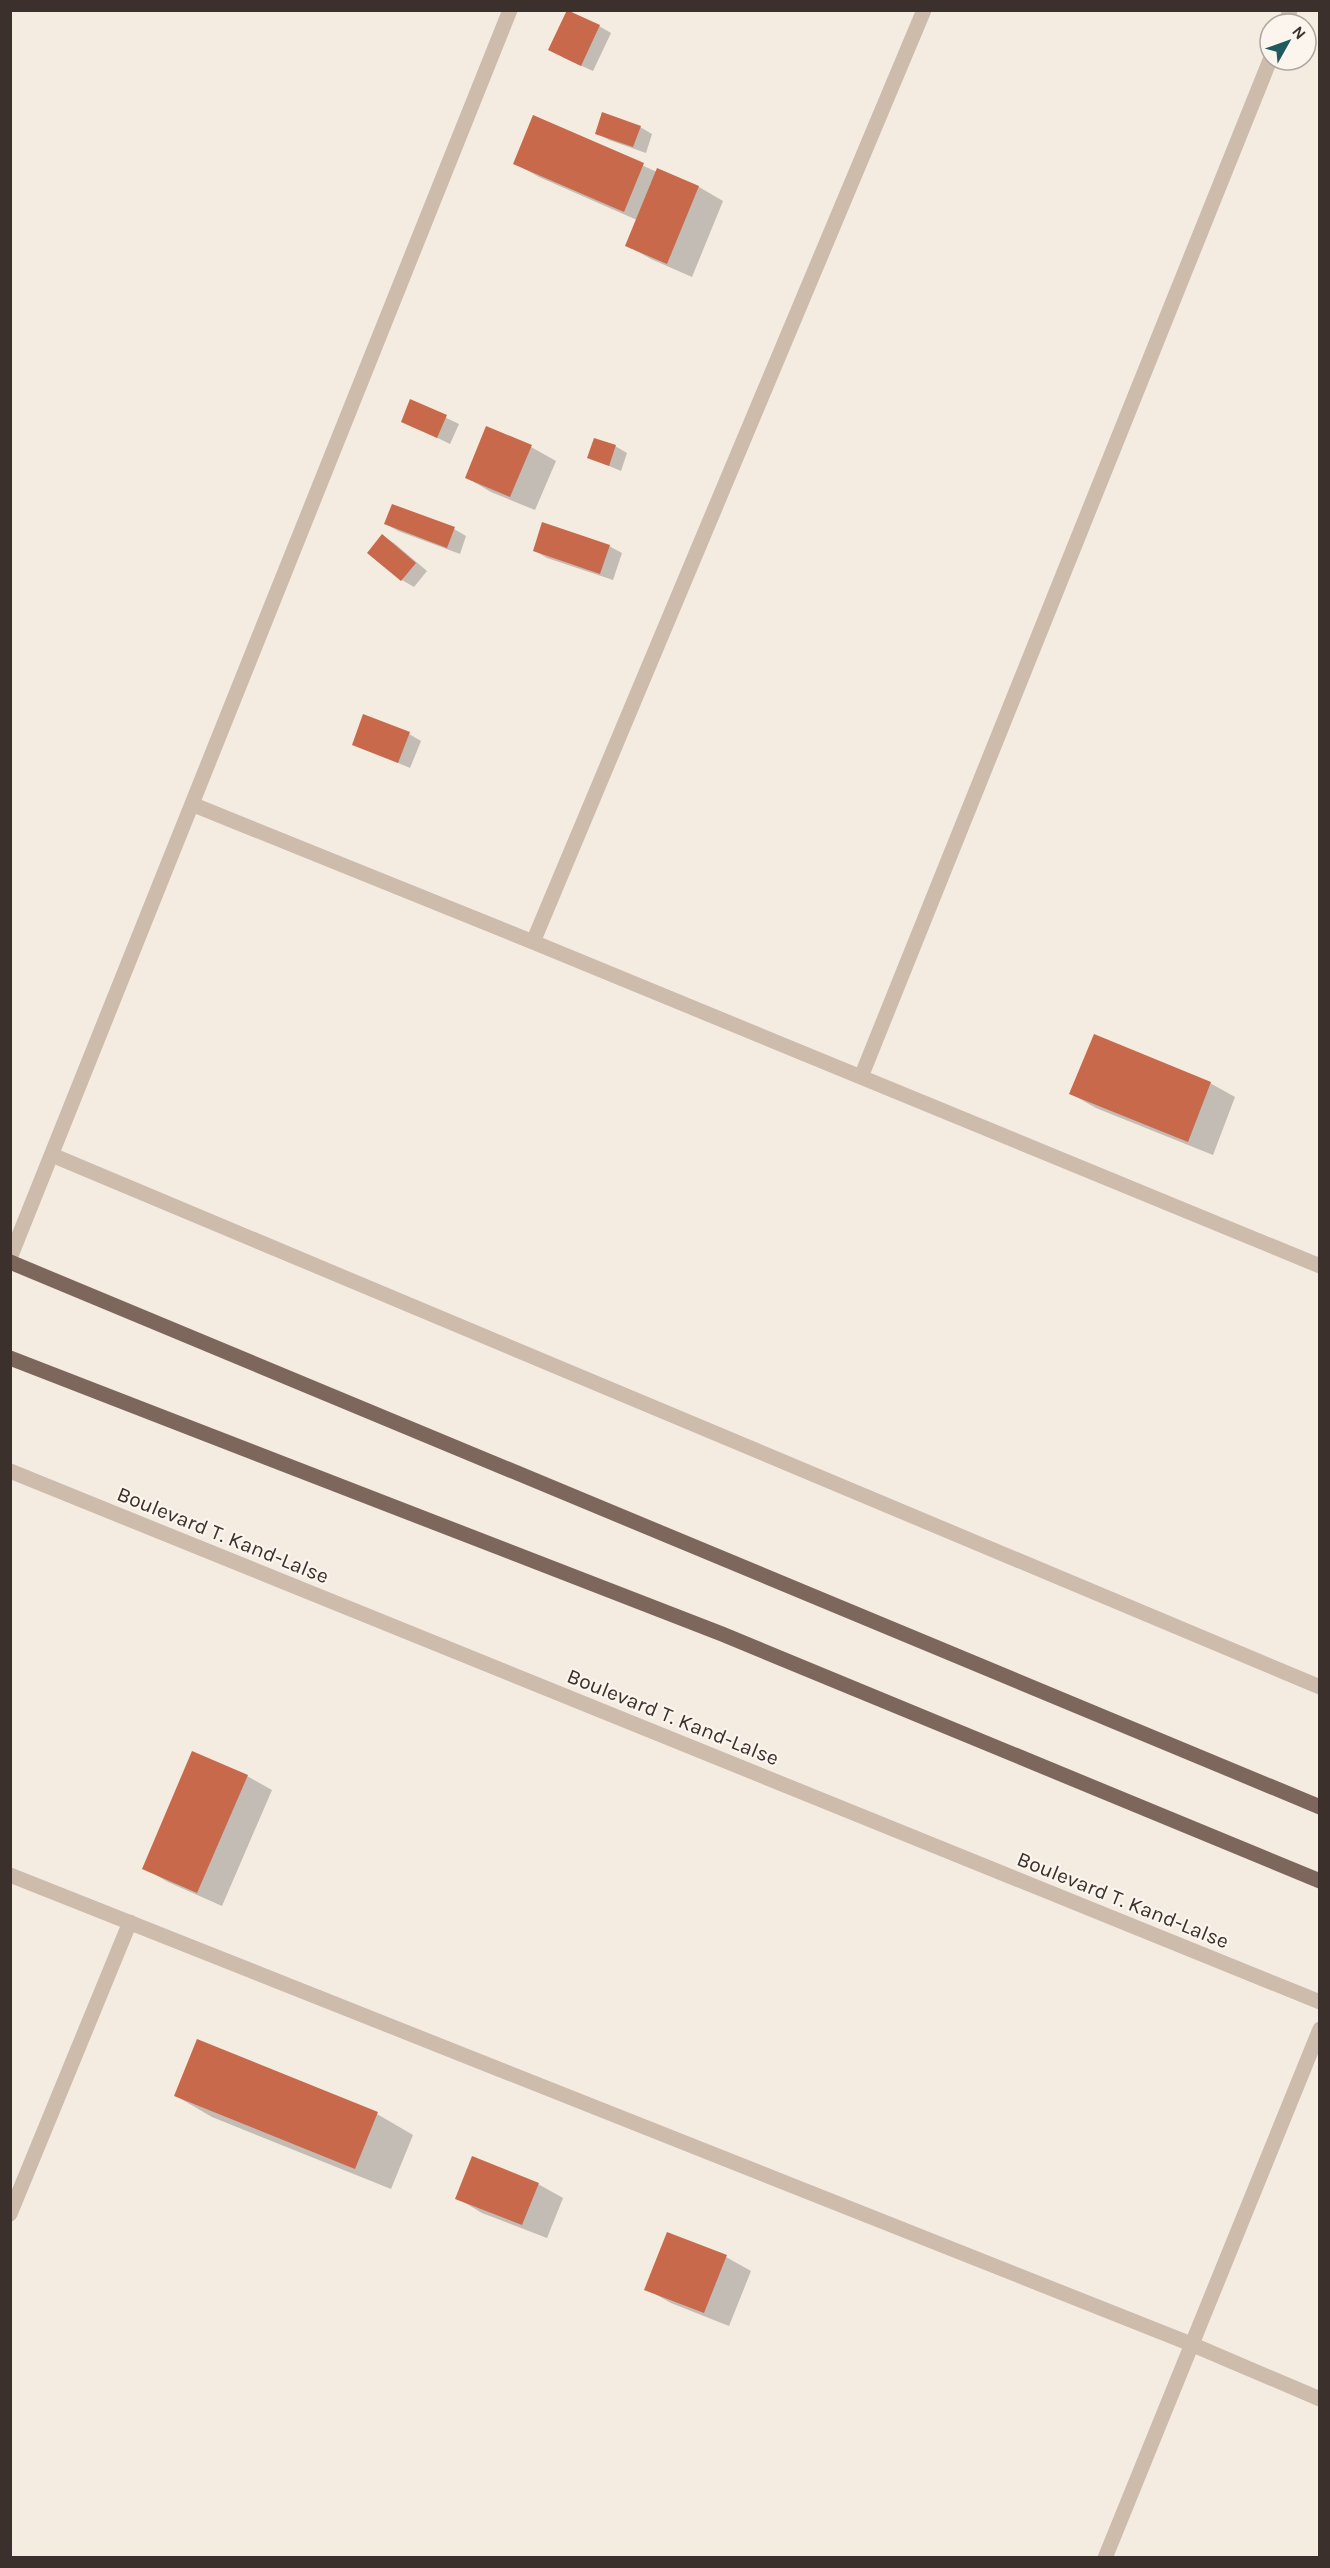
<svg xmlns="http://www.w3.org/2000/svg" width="1330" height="2568" font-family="Karla,sans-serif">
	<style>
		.shadow { fill: #0003 }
		.building { fill: #c8694b }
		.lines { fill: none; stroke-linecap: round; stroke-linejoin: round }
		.minor { stroke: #cdbbac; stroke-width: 15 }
		.primary { stroke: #7d675c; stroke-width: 15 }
		.labels { text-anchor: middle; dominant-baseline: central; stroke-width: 4.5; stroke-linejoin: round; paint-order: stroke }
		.street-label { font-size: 21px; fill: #3b302b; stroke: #fbf5ee }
	</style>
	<rect width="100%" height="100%" fill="#f4ebe1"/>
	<path class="shadow" d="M599,26l12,7 -18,38 -31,-14z
		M534,117l123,55 1,-2 41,17 24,14 -31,76 -41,-18 -25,-14 11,-25 -98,-43 -25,-14z
		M640,127l12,7 -6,19 -37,-13 -12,-7z
		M411,401l48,23 -9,20 -47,-23z
		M615,446l12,7 -6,18 -33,-14z
		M531,447l25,14 -21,49 -44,-18 -24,-14z
		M386,524l68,5 12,7 -6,18 -62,-23z
		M382,536l12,7 33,28 -13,16 -12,-7z
		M609,546l13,7 -9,27 -66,-22 -12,-7z
		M409,734l12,7 -11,27 -56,-24z
		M1210,1083l25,14 -22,58 -117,-47 -25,-14z
		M247,1776l25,14 -50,116 -54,-24 -24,-14z
		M176,2096l201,18 36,21 -22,54 -179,-72z
		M538,2184l25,14 -16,40 -65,-25 -25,-15z
		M726,2257l25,14 -22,55 -58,-23 -25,-14z"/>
	<path class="building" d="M567,10l33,15 -19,41 -33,-16z
		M602,112l39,14 -8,21 -38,-13z
		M533,115l111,48 -20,49 -111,-48z
		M657,168l42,18 -32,78 -42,-18z
		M410,399l37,16 -10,23 -36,-16z
		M486,426l46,19 -22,52 -45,-19z
		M594,438l22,7 -7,21 -22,-8z
		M392,504l63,23 -8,21 -63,-24z
		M542,522l68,23 -10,29 -67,-23z
		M382,534l34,29 -15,18 -34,-28z
		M363,714l47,18 -12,31 -46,-18z
		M1094,1034l117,48 -23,60 -119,-48z
		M192,1751l56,24 -51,118 -55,-24z
		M197,2039l181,73 -23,57 -181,-73z
		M472,2156l67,27 -17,42 -67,-26z
		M667,2232l60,23 -23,58 -60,-23z"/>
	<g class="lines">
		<path class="minor" d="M1285,24l5,-14
			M194,805l339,137 787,324
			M533,942l391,-932
			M861,1077l409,-1017
			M52,1155l1268,532
			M10,1258l500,-1248
			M10,1471l1310,531
			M10,1875l1181,469 129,55
			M10,2214l120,-292
			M1105,2558l215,-529"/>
		<path class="primary" d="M10,1262l1310,545
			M10,1358l712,276 598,247"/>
	</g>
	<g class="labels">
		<g class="street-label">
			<text transform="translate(223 1535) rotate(22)">Boulevard T. Kand-Lalse</text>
			<text transform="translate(673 1717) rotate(22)">Boulevard T. Kand-Lalse</text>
			<text transform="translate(1123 1900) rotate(22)">Boulevard T. Kand-Lalse</text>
		</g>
	</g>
	<rect width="1330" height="2568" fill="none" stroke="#3b302b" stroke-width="24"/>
	<g transform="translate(1288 42) rotate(50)"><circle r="28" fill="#fbf5ee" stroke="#aea6a0" stroke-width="1.5"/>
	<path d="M0-4.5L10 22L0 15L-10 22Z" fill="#1f5a5e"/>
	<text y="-9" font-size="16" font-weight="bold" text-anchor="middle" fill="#3b302b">N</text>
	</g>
</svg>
